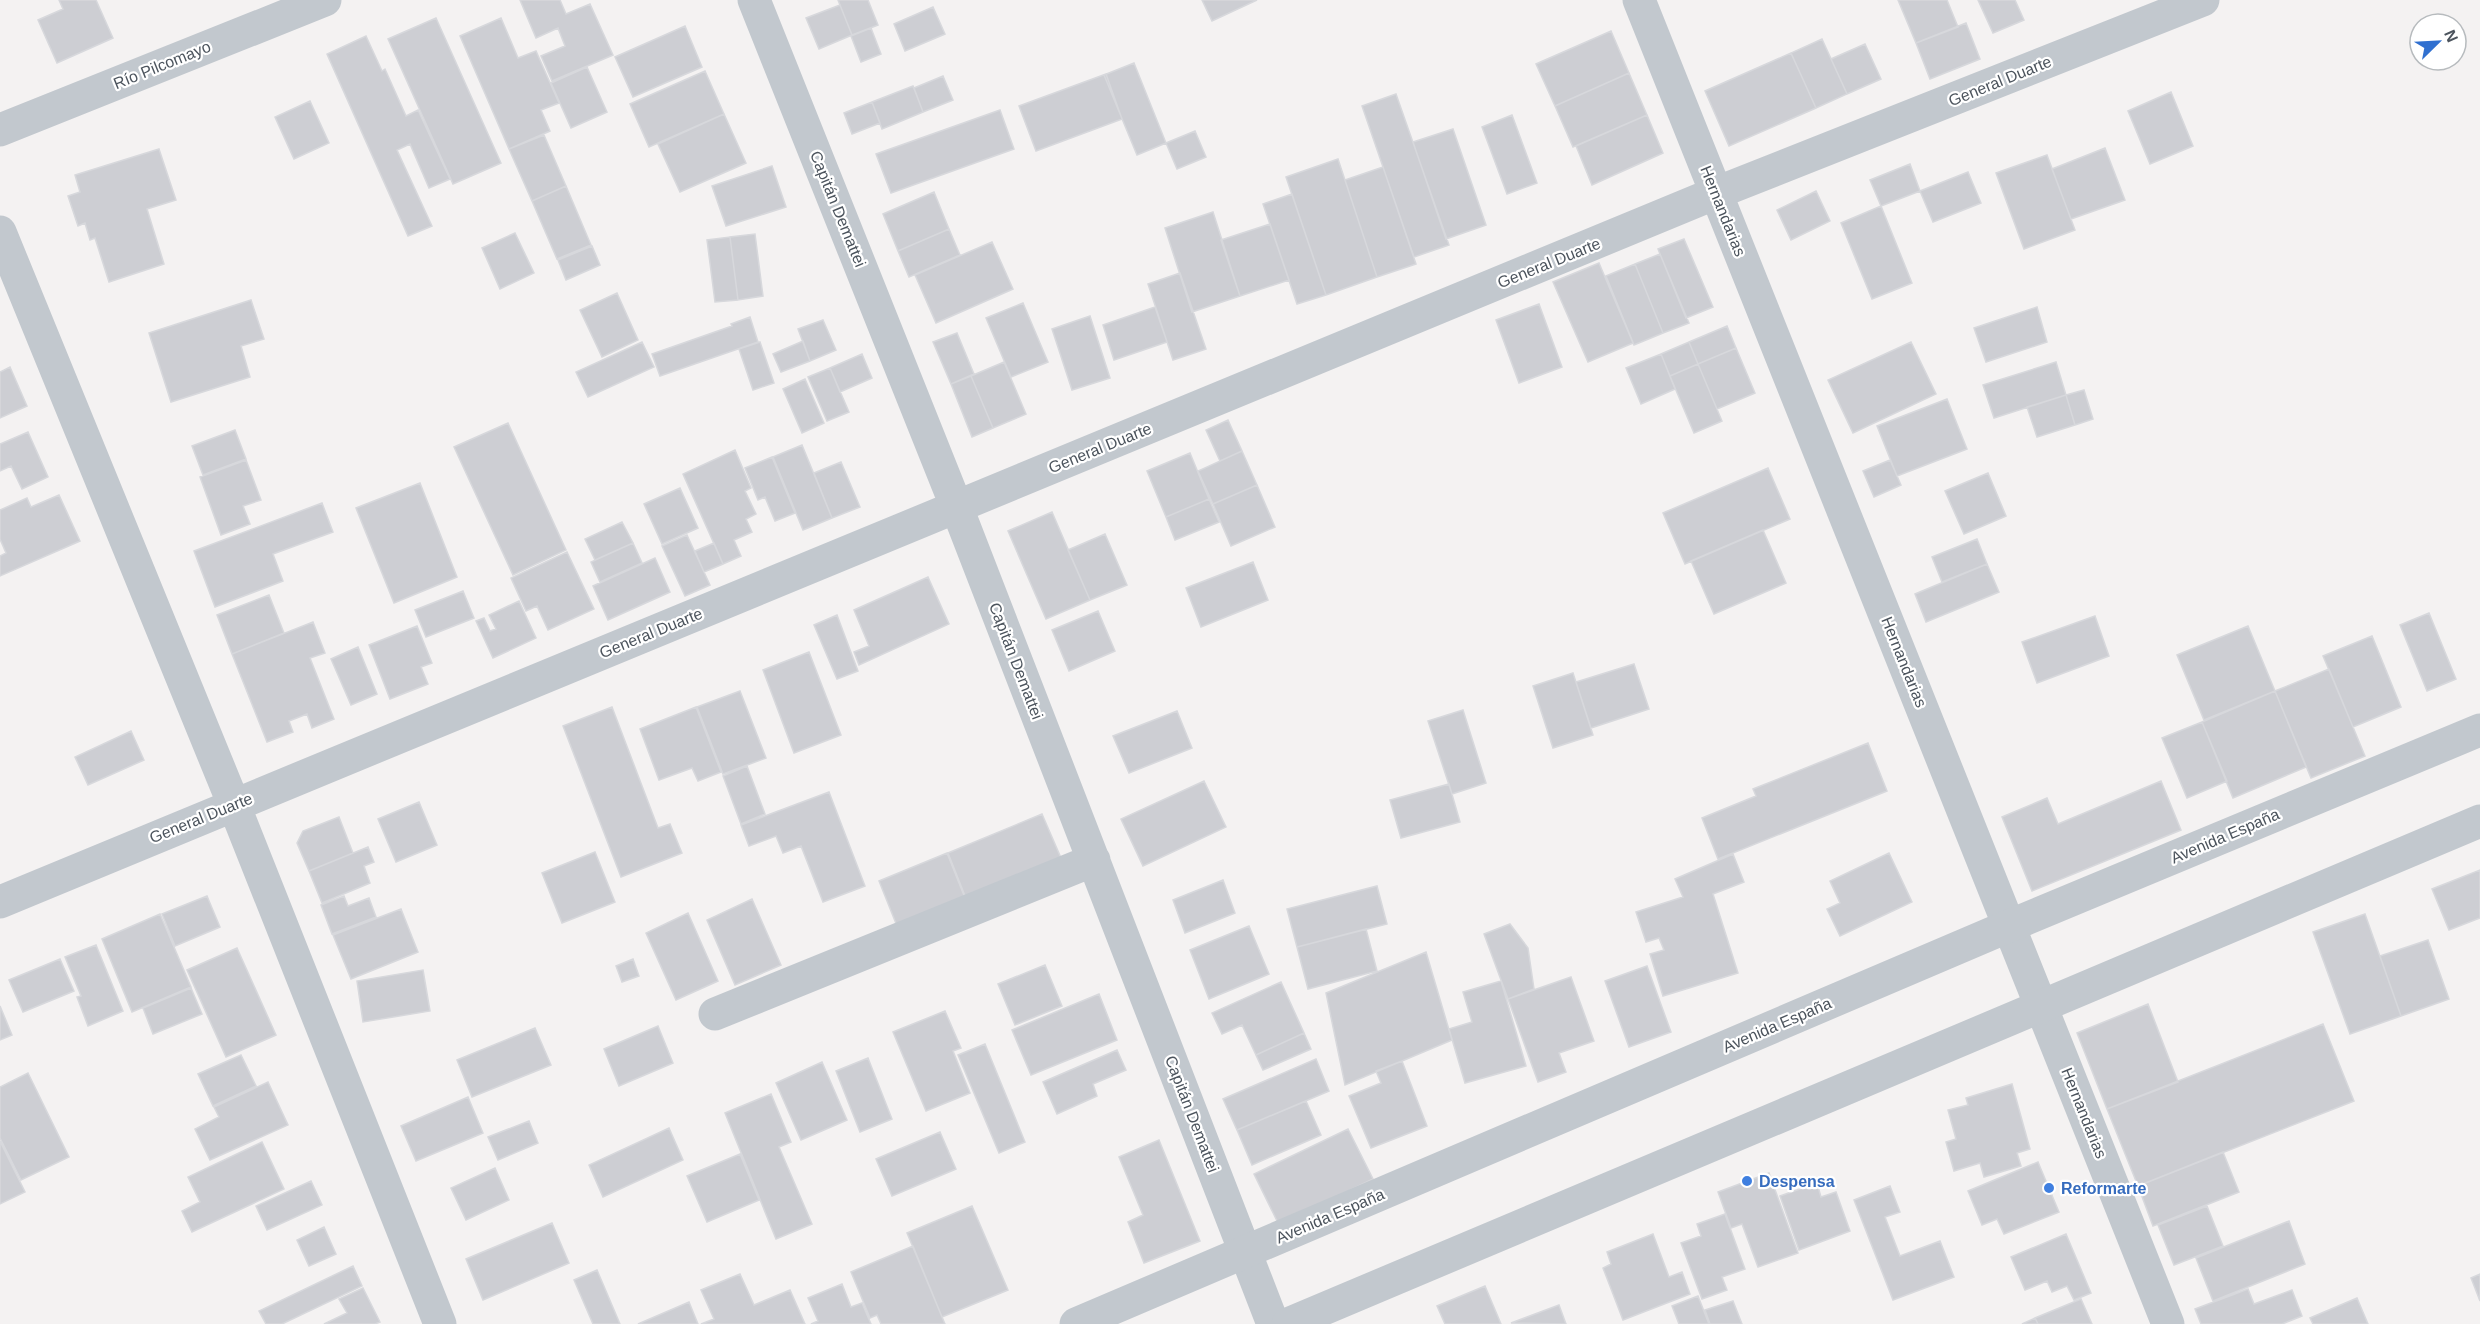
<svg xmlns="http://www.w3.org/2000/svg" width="2480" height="1324" font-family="Arial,sans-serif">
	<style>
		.building { fill: #cdced3; stroke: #d7d8dc; stroke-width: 1.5 }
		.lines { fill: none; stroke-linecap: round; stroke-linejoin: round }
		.minor { stroke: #c2c8ce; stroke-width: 33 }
		.tertiary { stroke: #c2c8ce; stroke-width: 33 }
		.shop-dot { fill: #3f7fe0; stroke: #fff; stroke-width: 2 }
		.labels { text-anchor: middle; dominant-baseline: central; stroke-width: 4.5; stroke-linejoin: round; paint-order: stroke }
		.street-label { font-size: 16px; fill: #4c545d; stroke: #fff }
		.shop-label { font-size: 16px; font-weight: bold; fill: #366cbe; stroke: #fff; text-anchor: start }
	</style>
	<rect width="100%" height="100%" fill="#f4f2f2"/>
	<path class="building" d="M59,0h37l17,38 -56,25 -19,-43 25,-11z
		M520,0h40l6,14 24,-10 23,51 -61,26 -11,-25 24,-10 -7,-18 -22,10z
		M838,0h30l10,25 -26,10z
		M1202,0h55l-45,21z
		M1898,0h49l11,27 -42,16z
		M1978,0h37l9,20 -31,13z
		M840,5l12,30 -33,14 -13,-31z
		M933,7l12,27 -40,17 -11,-27z
		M436,18l65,145 -48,21 -65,-145z
		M501,18l17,40 18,-7 23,52 -18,7 9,21 -41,18 -49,-113z
		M1966,23l14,36 -50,20 -14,-36z
		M685,26l17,41 -69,30 -18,-40z
		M871,28l10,26 -20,8 -10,-26z
		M1611,31l18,42 -74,33 -19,-42z
		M366,36l16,35 3,-2 21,47 12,-6 32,69 -21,9 -19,-44 -13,6 35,76 -24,10 -81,-182z
		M1822,39l25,55 -31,14 -25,-55z
		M1865,44l16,35 -34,15 -16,-35z
		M1791,53l25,55 -87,38 -24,-55z
		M1134,63l32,80 -29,12 -33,-80z
		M587,67l20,45 -36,16 -20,-45z
		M705,71l19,43 -75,33 -19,-43z
		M1629,73l18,42 -74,32 -18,-41z
		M1106,74l16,45 -86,32 -17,-45z
		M943,76l10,24 -30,12 -9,-24z
		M913,86l10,26 -41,17 -10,-27z
		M2171,92l22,54 -43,18 -22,-53z
		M1396,94l53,151 -35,12 -52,-151z
		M310,101l19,42 -35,16 -19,-42z
		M872,102l8,21 -28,11 -8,-21z
		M1000,110l14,39 -123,44 -15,-39z
		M724,114l22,49 -66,29 -22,-48z
		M1512,115l25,68 -30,11 -25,-67z
		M1647,115l16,38 -71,32 -16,-39z
		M1453,129l33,96 -40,14 -33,-97z
		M1195,131l11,26 -29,12 -11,-26z
		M544,135l22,51 -34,15 -23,-52z
		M2105,148l20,52 -54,19 -19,-50z
		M159,149l17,51 -29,9 17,55 -55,18 -14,-44 -5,2 -5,-17 -7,3 -10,-30 12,-4 -5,-17z
		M2047,155l28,75 -51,19 -28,-76z
		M1338,159l39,118 -51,18 -40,-118z
		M1910,164l10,27 -39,15 -11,-26z
		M772,166l14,41 -60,19 -14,-40z
		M1383,167l33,97 -39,13 -32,-97z
		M1968,172l13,31 -48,19 -13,-31z
		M566,186l25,59 -34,14 -25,-58z
		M1816,191l14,30 -39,19 -14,-30z
		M934,192l15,37 -51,22 -15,-37z
		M1292,194l34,101 -29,9 -34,-100z
		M1881,206l31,77 -40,16 -31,-76z
		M1213,212l27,84 -48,16 -27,-84z
		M1270,224l19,56 -49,16 -19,-56z
		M949,229l11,26 -51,22 -11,-26z
		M515,233l19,40 -34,16 -18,-41z
		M755,234l8,62 -25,4 -8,-63z
		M730,237l8,63 -23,2 -8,-62z
		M1684,239l29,68 -27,11 -28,-69z
		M992,242l21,47 -77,34 -21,-48z
		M592,246l8,19 -34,15 -8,-20z
		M1660,254l29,69 -26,10 -28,-69z
		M1599,263l34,80 -45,19 -35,-80z
		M1635,264l28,69 -29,12 -28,-69z
		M1180,273l26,76 -33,11 -25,-76z
		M617,293l21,47 -36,17 -22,-47z
		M251,300l13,39 -23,7 9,31 -79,25 -22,-69z
		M1023,303l25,59 -37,15 -25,-59z
		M1539,304l23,63 -43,16 -23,-63z
		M1155,307l12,35 -53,18 -11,-35z
		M2037,307l10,35 -61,20 -12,-34z
		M1090,316l20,62 -38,12 -20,-61z
		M750,317l8,25 -98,34 -8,-22 80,-28 -1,-2z
		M823,320l13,30 -26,11 -12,-32z
		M1727,326l9,22 -38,16 -9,-22z
		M957,333l17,41 -23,10 -18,-42z
		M803,341l7,20 -29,11 -8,-18z
		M642,342l12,25 -66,30 -12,-25z
		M760,342l14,41 -21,7 -14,-41z
		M1689,342l9,22 -28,12 -9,-22z
		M1911,342l25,52 -83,39 -25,-53z
		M1736,348l19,45 -38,16 -19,-45z
		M862,354l10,24 -32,14 -10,-24z
		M1661,354l14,35 -34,15 -15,-36z
		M1004,362l22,52 -33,14 -22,-52z
		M2056,362l10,33 -72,23 -11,-33z
		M1698,364l24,57 -28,12 -24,-57z
		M10,367l17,39 -27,12v-46z
		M830,368l19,44 -22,9 -19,-44z
		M971,376l22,52 -21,9 -21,-53z
		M805,379l19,44 -22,10 -19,-44z
		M2084,390l9,29 -18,6 -9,-30z
		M2066,395l9,30 -38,12 -10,-30z
		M1947,399l20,50 -70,27 -20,-50z
		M1228,420l14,31 -22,10 -14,-31z
		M508,423l58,127 -53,25 -59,-128z
		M235,430l11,29 -43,16 -11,-29z
		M28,432l20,45 -26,12 -11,-23 -11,5v-27z
		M802,445l30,73 -29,12 -30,-73z
		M735,450l16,38 -6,3 11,23 -10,5 6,13 -18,8 7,16 -18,8 -40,-90z
		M1242,451l15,34 -44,19 -15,-33z
		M1190,453l19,46 -43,18 -19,-46z
		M772,457l23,56 -20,8 -10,-24 -7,3 -13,-32z
		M246,460l15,40 -18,6 7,18 -29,11 -21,-58z
		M1890,460l11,25 -27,12 -11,-26z
		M841,462l19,45 -28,11 -18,-45z
		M1768,468l22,51 -105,45 -22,-51z
		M1988,473l18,43 -42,18 -19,-43z
		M420,483l37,94 -63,26 -38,-95z
		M1257,485l18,42 -44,19 -18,-42z
		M680,488l18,40 -36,16 -18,-40z
		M59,495l21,46 -80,35v-20l6,-3 -6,-14v-29l27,-12 4,9z
		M1209,499l10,23 -44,18 -9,-23z
		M322,503l11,29 -60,22 10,27 -68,26 -21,-56z
		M1052,512l38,88 -44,19 -38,-88z
		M622,522l11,21 -38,17 -10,-21z
		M1763,530l23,53 -72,31 -23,-53z
		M1105,534l22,51 -37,15 -22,-50z
		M687,535l23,50 -25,11 -23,-50z
		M1977,539l10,25 -45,18 -10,-25z
		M633,543l9,20 -42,19 -9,-20z
		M714,543l9,21 -19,8 -9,-21z
		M567,552l27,57 -46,21 -11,-24 -11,5 -15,-33z
		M655,558l15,34 -62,28 -15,-34z
		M1253,562l15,38 -67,27 -15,-39z
		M1987,564l12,28 -73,30 -11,-28z
		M928,577l21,47 -90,41 -5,-13 15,-6 -15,-36z
		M463,591l11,27 -48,19 -11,-27z
		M269,595l15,38 -52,21 -15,-39z
		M519,601l17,37 -43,20 -17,-37 8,-3 6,13 6,-2 -7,-14z
		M1098,611l17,40 -46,20 -17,-41z
		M2429,613l27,66 -29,12 -27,-66z
		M837,615l21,56 -21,8 -23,-54z
		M2095,616l14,40 -72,27 -15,-41z
		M313,622l12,31 -15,5 24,61 -22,9 -5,-14 -18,7 4,11 -26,10 -35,-88z
		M417,626l15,37 -11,4 7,17 -38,15 -21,-54z
		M2248,626l27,65 -71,29 -27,-65z
		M2372,636l29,71 -48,20 -30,-71z
		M358,647l19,47 -26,11 -20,-46z
		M809,652l32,83 -47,18 -31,-83z
		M1634,664l15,45 -58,19 -15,-46z
		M2329,669l36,87 -54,22 -36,-87z
		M1573,673l20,62 -40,13 -20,-62z
		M740,691l26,67 -43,16 -26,-67z
		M2275,691l31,76 -73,31 -31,-76z
		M612,707l46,121 12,-4 12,29 -61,24 -58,-151z
		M696,707l25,65 -23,9 -6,-13 -33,12 -19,-51z
		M1463,710l23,73 -34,11 -24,-73z
		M1177,711l15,37 -63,25 -16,-37z
		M2202,722l25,59 -40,17 -25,-60z
		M131,731l13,29 -56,25 -13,-28z
		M1868,743l19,48 -169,68 -16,-41 54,-22 -3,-7z
		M747,766l18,48 -24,10 -18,-48z
		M1204,781l22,46 -83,39 -22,-47z
		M2161,781l20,49 -149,61 -30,-74 45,-19 11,26z
		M1449,784l11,38 -59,16 -11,-38z
		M829,792l36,94 -42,16 -22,-56 -18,7 -7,-17 -27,10 -8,-21z
		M419,802l18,43 -41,17 -18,-43z
		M1042,814l19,44 -92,48 -21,-53z
		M339,817l14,36 -44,18 -12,-28 6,-12z
		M368,847l6,15 -10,4 6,17 -48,20 -13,-32z
		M595,852l20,50 -53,21 -20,-50z
		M947,853l20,50 -68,28 -20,-50z
		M1889,853l23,49 -72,34 -13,-27 13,-6 -10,-22z
		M1733,854l11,28 -31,12 25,79 -75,23 -13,-42 14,-4 -5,-12 -13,4 -10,-30 47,-15 -8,-18z
		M2480,870v48l-31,12 -17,-41z
		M1223,880l12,33 -50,20 -12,-33z
		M1377,886l10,38 -90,23 -10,-38z
		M207,896l13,31 -45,19 -13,-32z
		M344,896l4,10 21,-8 7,19 -44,17 -11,-29z
		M752,899l29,66 -46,20 -28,-65z
		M401,909l17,43 -67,27 -18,-44z
		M688,913l30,68 -42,19 -30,-67z
		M160,914l31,73 -59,25 -30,-73z
		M2365,914l36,102 -51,18 -37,-102z
		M1510,924l18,24 6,41 -26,10 -24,-65z
		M1249,926l20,48 -60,25 -19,-49z
		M1366,929l11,42 -69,18 -11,-42z
		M2428,940l21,59 -48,17 -21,-60z
		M96,945l27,66 -35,15 -11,-29 4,-1 -16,-39z
		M237,948l39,87 -50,22 -39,-87z
		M1426,952l26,88 -107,45 -19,-92z
		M60,959l14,32 -51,21 -14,-32z
		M633,959l6,17 -17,6 -6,-16z
		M1045,965l17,41 -47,19 -17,-41z
		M1647,966l24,66 -42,15 -24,-66z
		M423,970l7,41 -67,11 -6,-41z
		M1571,977l23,64 -35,12 7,19 -28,10 -30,-83z
		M1501,981l25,85 -61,17 -16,-54 23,-7 -9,-30z
		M1281,982l23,51 -48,22 -14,-30 -20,9 -10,-21z
		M191,988l11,26 -49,20 -10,-26z
		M1099,994l18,46 -86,35 -19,-45z
		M2148,1004l30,78 -71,27 -30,-76z
		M0,1006l12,29 -12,5z
		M945,1011l16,37 -8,3 17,42 -44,18 -33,-79z
		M2323,1024l31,77 -216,85 -31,-77z
		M658,1026l15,37 -54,23 -15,-37z
		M535,1028l16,37 -79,32 -15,-37z
		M1304,1033l7,16 -48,21 -7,-15z
		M985,1044l40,98 -26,11 -41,-98z
		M1117,1050l9,20 -33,14 4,12 -40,18 -14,-32z
		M241,1055l15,31 -43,20 -15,-32z
		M868,1058l24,61 -32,13 -24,-61z
		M1316,1059l13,32 -92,39 -14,-31z
		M1402,1061l25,65 -56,22 -22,-52 32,-13 -5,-12z
		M822,1062l25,58 -46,20 -25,-57z
		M28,1073l41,84 -48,23 -21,-42v-51z
		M268,1082l20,43 -78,35 -15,-31 24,-12 -5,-10z
		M2012,1084l18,65 -13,4 4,13 -37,11 -4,-14 -26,8 -8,-29 10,-3 -8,-29 20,-5 -2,-7z
		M771,1094l20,48 -12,5 33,77 -36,15 -51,-126z
		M468,1097l15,36 -67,28 -15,-35z
		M1306,1101l15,34 -69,30 -15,-35z
		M529,1121l9,22 -40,17 -10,-23z
		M669,1128l14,32 -80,37 -14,-32z
		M1348,1129l25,50 -94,46 -25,-51z
		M940,1132l16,37 -64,27 -16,-37z
		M1159,1140l41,101 -56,22 -16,-41 15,-7 -24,-58z
		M0,1141l25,51 -25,12z
		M262,1142l22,47 -92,43 -10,-21 18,-9 -12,-25z
		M2223,1152l16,40 -86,34 -15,-40z
		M740,1154l19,46 -52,22 -20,-46z
		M2038,1162l21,50 -55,22 -7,-15 -15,6 -14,-34z
		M495,1168l14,32 -43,20 -15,-32z
		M1769,1173l29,80 -40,14 -16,-43 -11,4 -13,-36z
		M311,1181l11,24 -55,25 -11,-24z
		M1817,1183l4,14 15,-5 14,39 -51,19 -19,-54z
		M1890,1186l10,26 -15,5 15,39 40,-15 14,36 -61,23 -39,-100z
		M972,1206l36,84 -66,27 -35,-84z
		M2207,1206l16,40 -49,19 -16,-40z
		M1725,1214l20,55 -23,8 5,13 -25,9 -21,-56 20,-7 -4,-12z
		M2289,1221l16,43 -92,37 -17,-43z
		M552,1223l17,40 -86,37 -17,-41z
		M324,1227l12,27 -27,12 -12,-26z
		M1653,1234l16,43 13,-5 8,22 -67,26 -20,-52 8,-4 -4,-12z
		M2066,1234l25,59 -17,7 -7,-14 -15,6 -5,-11 -22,9 -14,-33z
		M913,1246l29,71 3,7h-64l-4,-9 -7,3 -19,-46z
		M353,1266l9,20 -80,38h-16l-7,-13z
		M597,1270l23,54h-27l-19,-44z
		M740,1274l14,31 36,-15 15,34h-104l13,-5 -13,-29z
		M2480,1274v27l-9,-23z
		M842,1284l9,23 11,-4 9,21h-60l7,-3 -10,-23z
		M1485,1286l16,38h-56l-8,-18z
		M363,1288l17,34 -5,2h-51l23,-11 -8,-14z
		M2248,1289l6,15 38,-14 10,26 -20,8h-81l-6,-15z
		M1698,1296l11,28h-30l-7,-18z
		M2357,1298l11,26h-55l-3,-6z
		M2081,1299l11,25h-54l-3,-6z
		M1733,1301l9,23h-32l-5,-14z
		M689,1302l9,22h-60z
		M1559,1305l7,19 -55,-1z
		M2035,1318l3,6h-16z"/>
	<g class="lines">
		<path class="minor" d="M754,0l203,508 316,816
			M1639,0l529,1324
			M0,130l325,-130
			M0,232l234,573 206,519
			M0,902l1716,-709 487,-193
			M715,1014l379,-154"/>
		<path class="tertiary" d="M1076,1324l933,-398 471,-196
			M1288,1324l1192,-503"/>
	</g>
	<g class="shop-dot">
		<circle cx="1747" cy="1181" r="6"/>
		<circle cx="2049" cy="1188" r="6"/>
	</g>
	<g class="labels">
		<g class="street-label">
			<text transform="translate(162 65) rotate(-22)">Río Pilcomayo</text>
			<text transform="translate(2000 81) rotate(-22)">General Duarte</text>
			<text transform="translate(838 209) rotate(68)">Capitán Demattei</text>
			<text transform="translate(1723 211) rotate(68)">Hernandarias</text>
			<text transform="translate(1549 263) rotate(-22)">General Duarte</text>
			<text transform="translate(1100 448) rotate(-22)">General Duarte</text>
			<text transform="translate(651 633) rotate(-22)">General Duarte</text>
			<text transform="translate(1016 661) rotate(69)">Capitán Demattei</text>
			<text transform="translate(1904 662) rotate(68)">Hernandarias</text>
			<text transform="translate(201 818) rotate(-22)">General Duarte</text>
			<text transform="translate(2225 836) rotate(-23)">Avenida España</text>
			<text transform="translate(1777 1025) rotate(-23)">Avenida España</text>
			<text transform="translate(2084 1113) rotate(68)">Hernandarias</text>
			<text transform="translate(1192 1114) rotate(69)">Capitán Demattei</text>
			<text transform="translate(1330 1216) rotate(-23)">Avenida España</text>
		</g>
		<g class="shop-label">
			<text x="1759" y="1181">Despensa</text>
			<text x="2061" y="1188">Reformarte</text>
		</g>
	</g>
	<g transform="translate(2438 42) rotate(66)"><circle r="28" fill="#ffffff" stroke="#b7bbbe" stroke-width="1.5"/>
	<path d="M0-4.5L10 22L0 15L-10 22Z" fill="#3070d0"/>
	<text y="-9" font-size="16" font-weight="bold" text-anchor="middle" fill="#4c545d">N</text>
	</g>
</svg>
